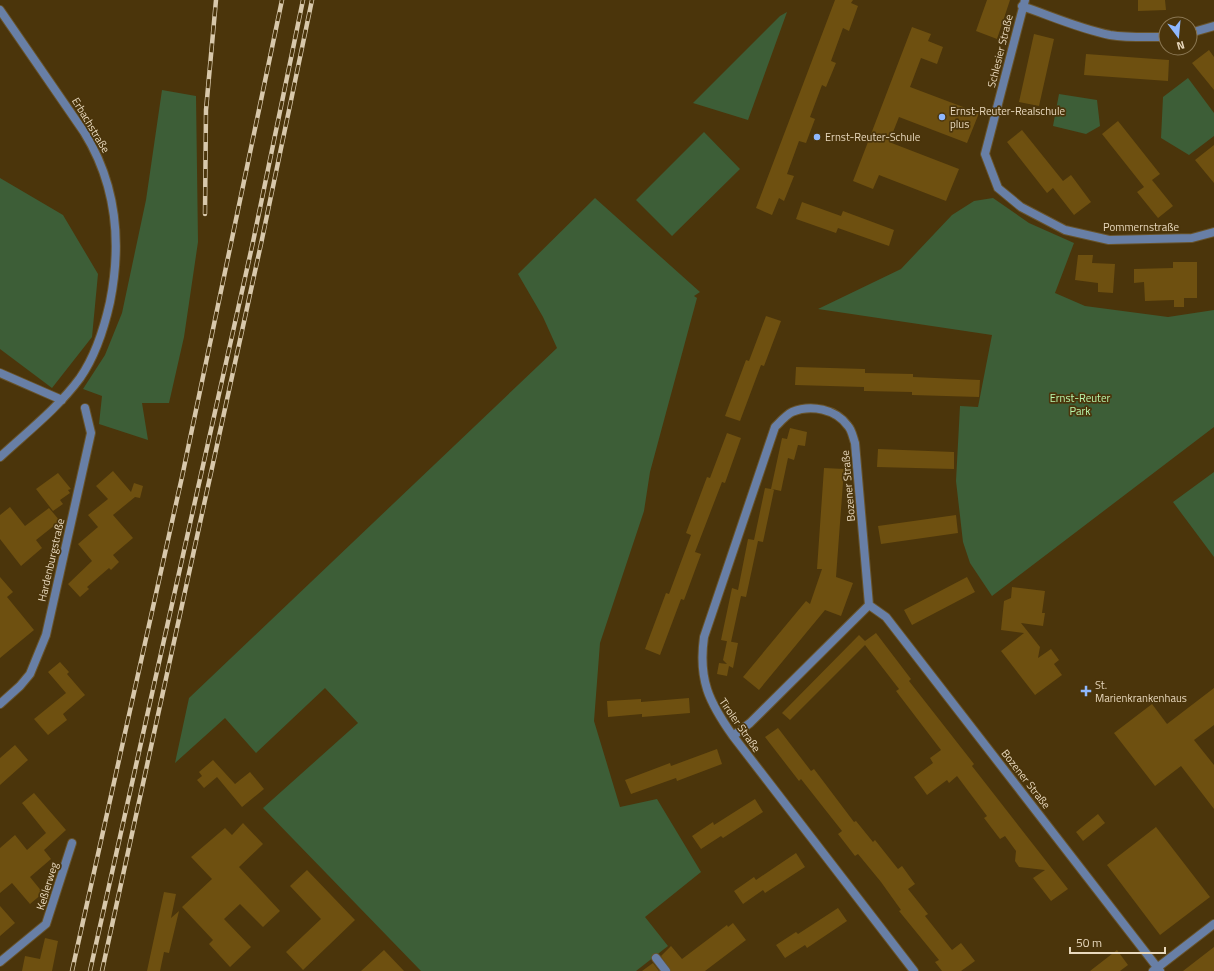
<svg xmlns="http://www.w3.org/2000/svg" width="1214" height="971" font-family="'Titillium Web',sans-serif">
	<style>
		.green { fill: #3d5e37 }
		.building { fill: #6e5010 }
		.lines { fill: none; stroke-linecap: round; stroke-linejoin: round }
		.minor-casing { stroke: #67532b; stroke-width: 10 }
		.minor { stroke: #687fa6; stroke-width: 8 }
		.rail-casing { stroke: #d8c8ab; stroke-width: 4.5 }
		.rail { stroke: #4b350b; stroke-width: 3; stroke-dasharray: 9; stroke-linecap: butt }
		.poi-dot { fill: #8fb8fd; stroke: #4b350b; stroke-width: 1.5 }
		.labels { text-anchor: middle; dominant-baseline: central; stroke-width: 3.5; stroke-linejoin: round; paint-order: stroke }
		.street-label { font-size: 11px; fill: #e9d9be; stroke: #4b350b }
		.poi-label { font-size: 11px; fill: #e9d9be; stroke: #4b350b; text-anchor: start }
		.park-label { font-size: 11px; fill: #b9f7ad; stroke: #4b350b }
	</style>
	<rect width="100%" height="100%" fill="#4b350b"/>
	<path class="green" d="M787,12l-39,108 -55,-17 87,-87z
		M1188,78l26,35v23l-25,19 -28,-17 2,-41z
		M162,90l34,6 2,146 -14,95 -15,66h-27l6,37 -49,-16 3,-28 -19,-7 22,-34 17,-42 24,-113z
		M1059,94l38,6 3,26 -14,8 -33,-8z
		M704,132l36,37 -68,67 -36,-36z
		M0,178l63,37 35,59 -6,63 -40,51 -52,-39z
		M595,198l105,94 -6,4 3,2 -47,174 -6,39 -44,132 -6,78 26,86 37,-8 44,73 -56,45 23,29 -32,25h-215l-158,-163 95,-85 -33,-35 -69,65 -31,-35 -50,45 14,-65 368,-350 -14,-31 -25,-43z
		M993,198l36,25 45,20 -19,50 30,13 83,11 46,-7v117l-222,169 -22,-33 -7,-21 -7,-61 4,-75 18,1 14,-72 -174,-26 83,-40 51,-54 22,-14z
		M1214,472v85l-41,-55z"/>
	<path class="building" d="M835,0h18l-2,3 7,3 -9,25 -6,-3 -12,33 5,2 -10,24 -4,-2 -12,32 5,2 -9,24 -7,-2 -12,33 7,2 -10,25 -5,-3 -7,17 -16,-7z
		M987,0h23l-13,39 -21,-8z
		M1138,0h27l1,10 -28,1z
		M912,27l19,7 -3,7 15,6 -6,17 -16,-6 -11,29 69,26 -12,30 -68,-26 -10,25 70,27 -13,32 -67,-26 -6,14 -20,-8z
		M1034,34l20,5 -15,67 -20,-4z
		M1209,50l5,7v33l-22,-27z
		M1086,54l83,6 -1,21 -84,-6z
		M1118,121l42,53 -8,6 21,26 -15,12 -21,-26 7,-5 -42,-53z
		M1022,130l41,51 8,-6 20,27 -17,13 -21,-27 -6,5 -40,-51z
		M1214,145v38l-19,-23z
		M802,202l39,14 2,-5 51,19 -5,16 -51,-18 -2,5 -40,-14z
		M1078,255h15l-1,8 23,1 -2,29 -15,-1v-9l-23,-3z
		M1173,262h24v36h-13v9h-10v-7l-29,1 -1,-19 -10,1v-14l39,-1z
		M766,316l15,5 -17,45 -3,-1 -21,56 -15,-5 21,-56 3,1z
		M796,367l69,2v4l48,1v3l67,3 -1,17 -67,-2v-3l-48,-1v-4l-69,-2z
		M790,428l17,4 -2,14 -7,-1 -4,15 -6,-2 -7,33 -9,-2 2,1 -11,52 -5,-1 -12,56 -5,-1 -10,46 -10,-2 11,-52 6,2 10,-51 6,1 11,-52 6,1 11,-51 5,1z
		M727,433l14,5 -16,45 -3,-1 -27,70 6,2 -17,46 -3,-1 -21,56 -15,-6 21,-56 3,1 22,-59 -5,-2 21,-56 3,1z
		M878,449l76,3v17l-77,-2z
		M824,468l20,1 -8,108 17,6 -12,33 -16,-6 -66,80 -16,-13 63,-76 4,3 12,-35h-5z
		M113,471l18,21 3,-9 9,3 -3,12 -5,-1 -22,18 20,23 -20,17 6,7 -8,8 -2,-2 -22,19 2,2 -9,8 -12,-13 24,-23 -14,-17 20,-17 -10,-12 20,-16 -12,-13z
		M58,473l13,16 -3,1 2,3 -10,7 3,4 -10,7 -17,-22z
		M10,507l15,19 24,-18 11,13 -24,19 6,8 -21,18 -21,-27v-24z
		M956,515l2,18 -77,11 -3,-18z
		M0,577l13,15 -6,5 27,33 -34,28z
		M967,577l8,15 -63,33 -8,-15z
		M1012,587l33,4 -3,22h3l-2,13 -22,-3 19,24 -2,11 13,-9 8,11 -5,4 8,11 -27,20 -34,-44 23,-18 -23,-3 3,-29 7,-3z
		M876,633l35,46 -2,2 65,83 -2,2 96,123 -17,12 -18,-23 12,-8 -26,-3 -4,-6 1,-10 -11,-15 -5,3 -16,-21 3,-2 -30,-40 -8,7 -2,-3 -20,15 -13,-18 19,-14 -3,-5 11,-8 -45,-59 3,-2 -34,-44 -75,75 -8,-7 77,-78 6,6z
		M727,641l11,2 -5,25 -4,-2 -2,10 -10,-2 2,-11 8,1 -4,-4z
		M60,662l9,10 -2,2 18,21 -22,19 4,6 -19,15 -14,-16 32,-26 -18,-21z
		M1214,688v37l-20,15 20,25v44l-33,-43 -26,20 -41,-53 38,-29 15,20z
		M689,698l1,15 -48,4v-3l-34,3 -1,-16 34,-2v3z
		M778,728l33,43 3,-2 40,53 2,-1 17,21 2,-2 23,29 4,-3 13,18 -7,5 20,25 -3,2 27,34 9,-7 14,18 -14,10h-19l-7,-9 4,-2 -40,-49 2,-1 -20,-28 -23,-28 -3,2 -17,-22 4,-3 -41,-52 -2,2 -34,-44z
		M15,745l13,15 -28,25v-27z
		M717,749l5,15 -45,17 -1,-3 -45,16 -6,-14 45,-17 1,3z
		M213,760l22,24 15,-12 14,17 -22,18 -25,-30 -13,11 -7,-8 5,-4 -3,-4z
		M34,793l32,37 -22,20 7,9 -21,18 13,16 -13,11 -18,-21 -12,10v-45l15,-13 12,15 19,-17 -24,-30z
		M755,799l8,13 -40,26 -2,-2 -20,13 -9,-13 21,-14 1,3z
		M1098,814l7,9 -22,18 -7,-9z
		M243,823l20,21 -24,23 41,44 -17,16 -23,-23 -16,15 27,28 -21,20 -21,-23 4,-4 -31,-33 30,-28 -21,-22 34,-29 7,7z
		M1156,827l54,70 -50,38 -53,-70z
		M796,853l9,14 -40,26 -2,-3 -20,14 -9,-13 20,-14 2,3z
		M307,870l48,50 -52,50 -17,-18 35,-33 -31,-33z
		M164,892l12,2 -5,24 8,-7 -10,42 -5,-1 -4,19h-13z
		M0,906l15,17 -15,13z
		M838,908l9,13 -40,27 -2,-3 -20,13 -9,-13 20,-13 2,2z
		M733,923l13,17 -41,31h-34l-10,-15 10,-10 11,13 45,-34 1,2z
		M45,938l13,3 -6,30h-30l3,-15 15,3z
		M1214,947v24h-31z
		M384,950l20,21h-43z
		M1117,950l11,15 -8,6h-30z
		M653,963l6,8h-17z"/>
	<g class="lines">
		<defs>
			<path id="minor" d="M1025,0l-40,154 13,34 23,19 44,23 44,10 83,-2 22,-6
				M1022,6c29,10 58,23 88,29 19,3 37,2 56,2
				M0,10l84,122c33,53 38,110 26,170 -6,27 -14,53 -30,76 -22,30 -53,54 -80,79
				M1190,33l24,-7
				M0,373l62,27
				M869,605l-14,-162c-2,-5 -3,-13 -7,-17 -12,-17 -37,-22 -56,-14 -6,3 -12,10 -17,15l-71,210c-6,43 5,65 29,99l181,235
				M869,605l17,12 274,354
				M0,704l20,-18 10,-12 16,-39 45,-202 -6,-25
				M733,736l17,-13 119,-118
				M656,958l10,13
				M0,962l46,-38 26,-81
				M1153,971l61,-47"/>
		</defs>
		<use href="#minor" class="minor-casing"/>
		<use href="#minor" class="minor"/>
		<defs>
			<path id="rail" d="M205,214l1,-104 10,-110
				M72,971l110,-494 100,-477
				M90,971l163,-729 50,-242
				M102,971l159,-727 51,-244"/>
		</defs>
		<use href="#rail" class="rail-casing"/>
		<use href="#rail" class="rail"/>
	</g>
	<g class="poi-dot">
		<circle cx="942" cy="117" r="4"/>
		<circle cx="817" cy="137" r="4"/>
		<path d="M1084 685h4v4h4v4h-4v4h-4v-4h-4v-4h4z"/>
	</g>
	<g class="labels">
		<g class="street-label">
			<text transform="translate(1000 51) rotate(-76)">Schlesier Straße</text>
			<text transform="translate(91 125) rotate(59)">Erbachstraße</text>
			<text x="1141" y="227">Pommernstraße</text>
			<text transform="translate(848 486) rotate(-95)">Bozener Straße</text>
			<text transform="translate(51 560) rotate(-77)">Hardenburgstraße</text>
			<text transform="translate(740 725) rotate(55)">Tiroler Straße</text>
			<text transform="translate(1026 779) rotate(52)">Bozener Straße</text>
			<text transform="translate(47 886) rotate(-73)">Keßlerweg</text>
		</g>
		<g class="poi-label">
			<text x="950" y="111">Ernst-Reuter-Realschule<tspan x="950" dy="13">plus</tspan></text>
			<text x="825" y="137">Ernst-Reuter-Schule</text>
			<text x="1095" y="685">St.<tspan x="1095" dy="13">Marienkrankenhaus</tspan></text>
		</g>
		<g class="park-label">
			<text x="1080" y="398">Ernst-Reuter<tspan x="1080" dy="13">Park</tspan></text>
		</g>
	</g>
	<g transform="translate(1178 36) rotate(164)"><circle r="19" fill="#4b350b" stroke="#8a7753"/>
	<path d="M0-3L7 15L0 10L-7 15Z" fill="#8fb8fd"/>
	<text y="-6" font-size="11" font-weight="bold" text-anchor="middle" fill="#e9d9be">N</text>
	</g>
	<path d="M1070 947v6h95v-6" fill="none" stroke="#e9d9be" stroke-width="2"/>
	<text x="1076" y="947" font-size="12" fill="#e9d9be" stroke="#4b350b" stroke-width="3" paint-order="stroke">50 m</text>
</svg>
